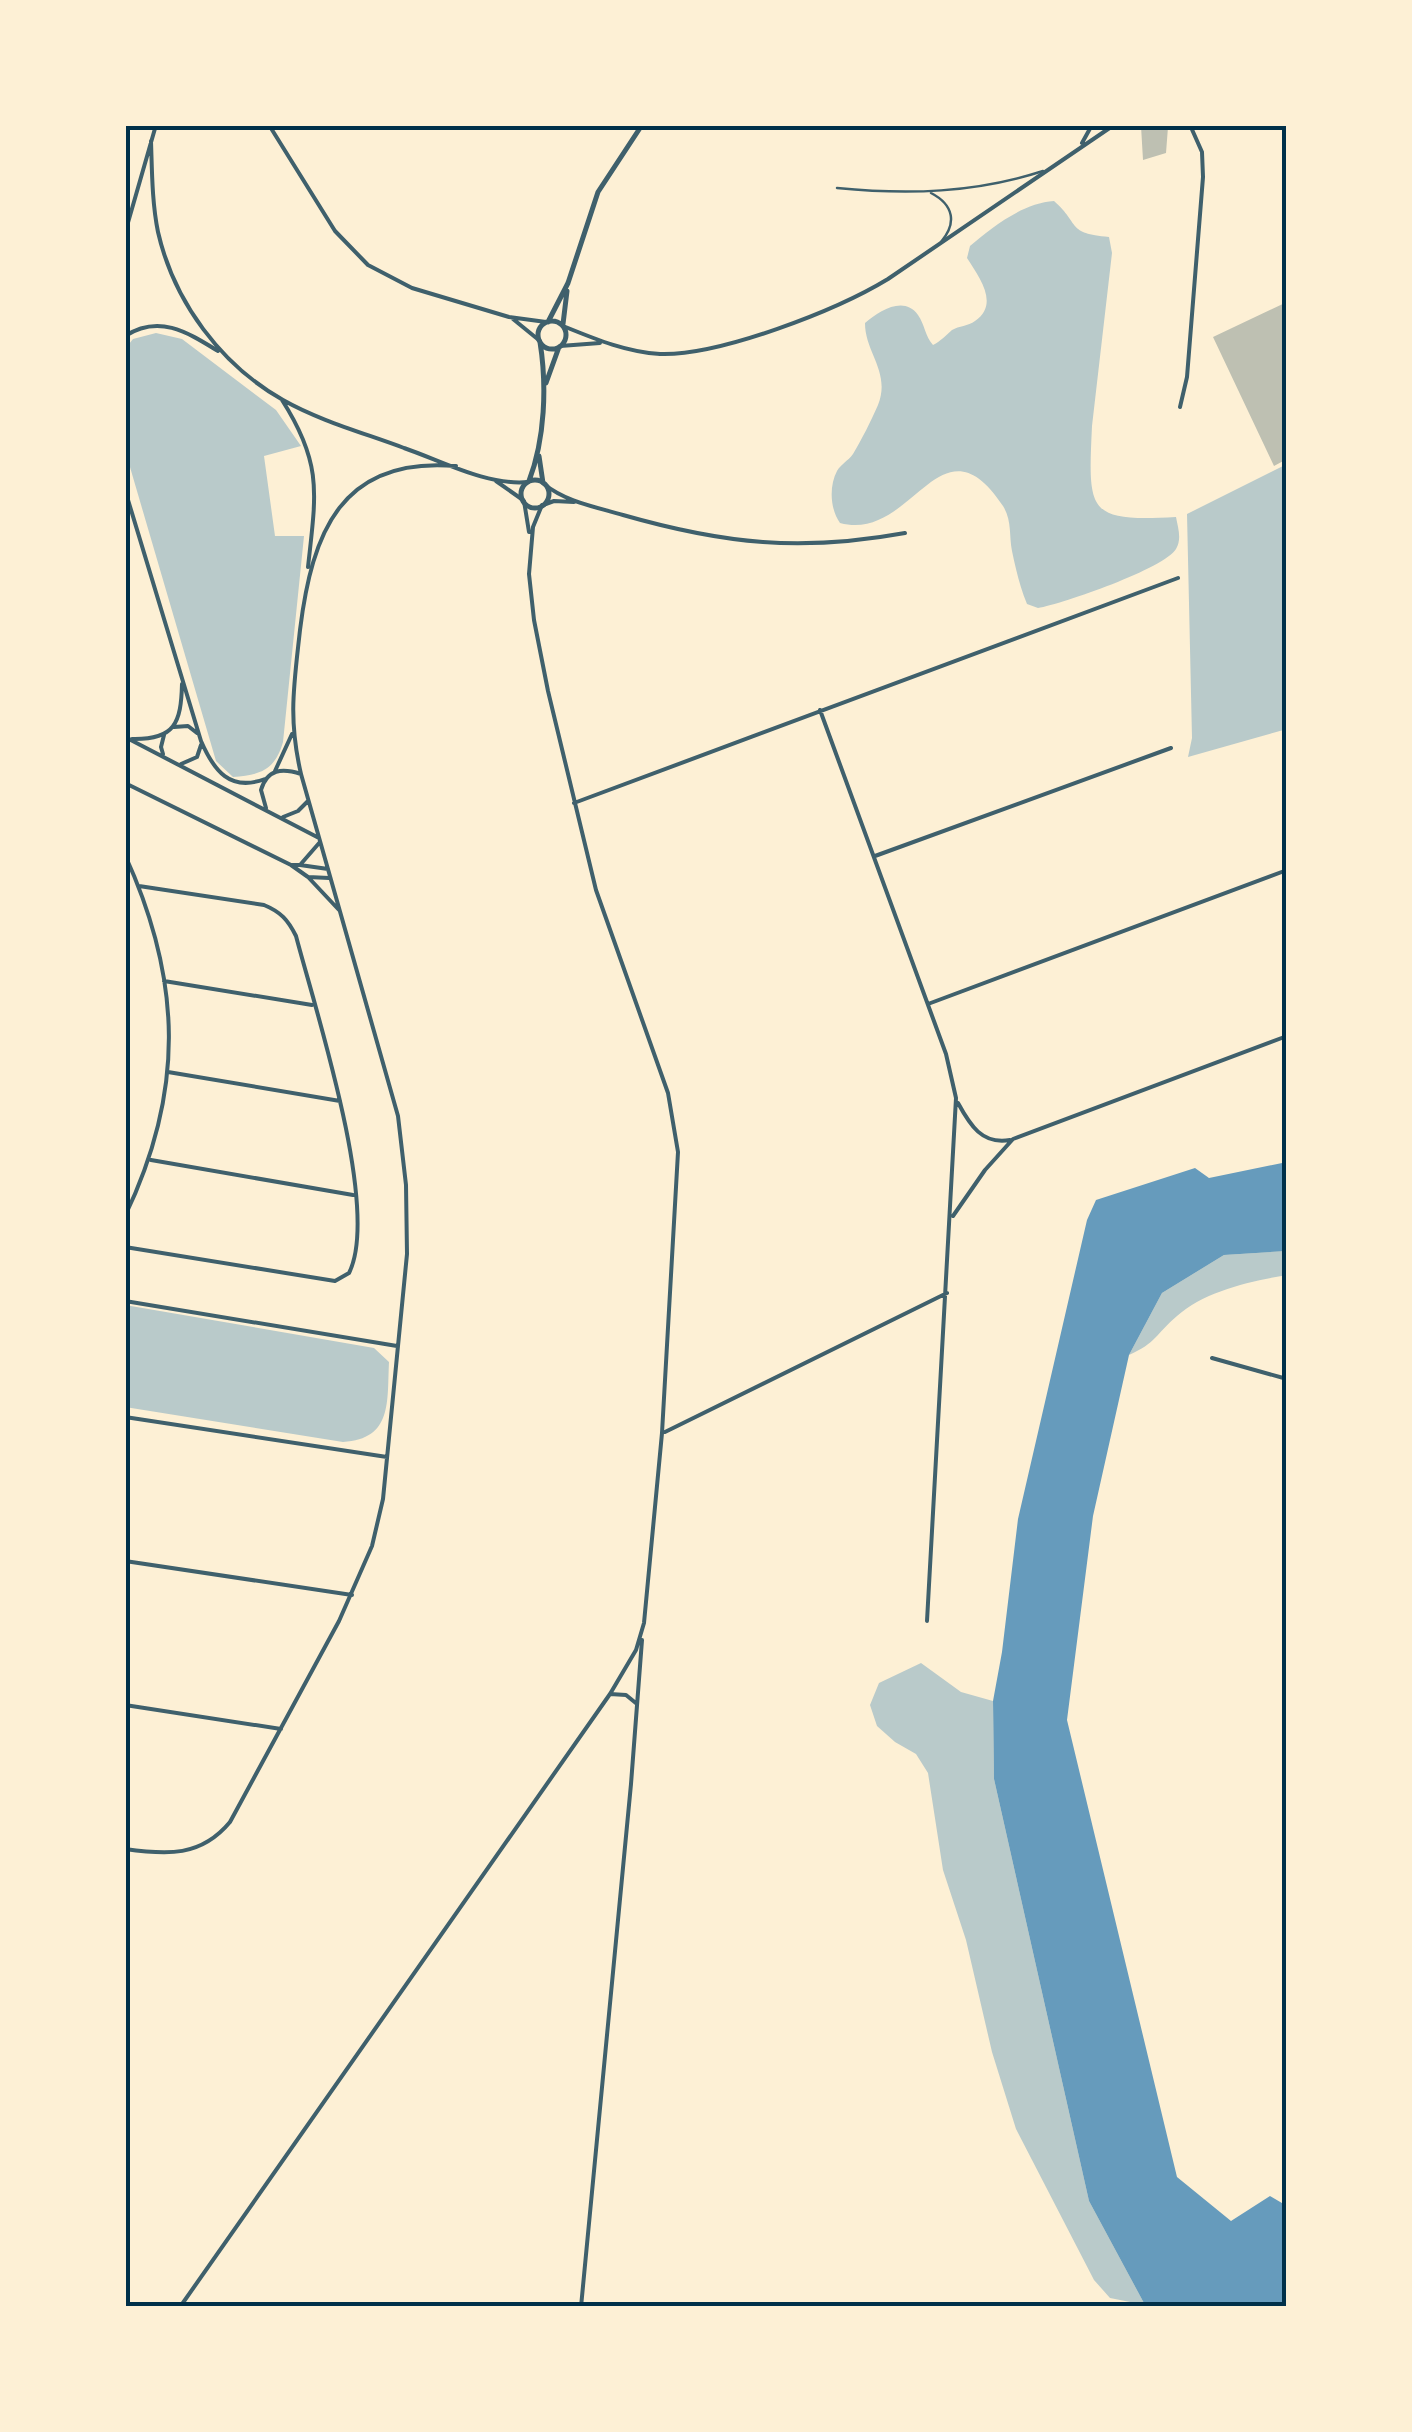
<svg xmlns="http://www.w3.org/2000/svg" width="1412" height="2432" font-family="'DM Sans',sans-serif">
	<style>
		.green { fill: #b9caca }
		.water { fill: #669bbc }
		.building { fill: #bec0b2 }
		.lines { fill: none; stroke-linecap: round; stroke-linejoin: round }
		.service { stroke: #3f606c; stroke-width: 2.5 }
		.minor { stroke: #3f606c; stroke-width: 4 }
		.tertiary { stroke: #3f606c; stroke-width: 5 }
		.neatline { fill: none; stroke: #003049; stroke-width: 4 }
	</style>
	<rect width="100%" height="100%" fill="#fdf0d5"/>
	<path class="green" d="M1054,201c27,24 12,32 55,36l3,16 -20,173c-4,86 -5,96 84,91 2,11 6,22 0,32 -11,19 -113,55 -138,59l-11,-4c-7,-17 -11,-34 -15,-53 -3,-15 0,-31 -9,-45 -63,-95 -90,37 -163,17 -10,-14 -11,-37 -3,-52 4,-7 11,-10 16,-17 9,-15 18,-33 25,-49 13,-33 -13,-52 -13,-82 14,-12 39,-28 53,-8 7,10 7,21 15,30 8,-4 13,-10 19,-15 7,-4 16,-4 23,-9 25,-17 4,-44 -8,-63l3,-12c22,-19 53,-43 84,-45z
		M156,333l26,6 94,71 25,36 -37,10 11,80h29l-21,206c-8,29 -24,33 -50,35l-17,-16 -91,-311v-101l8,-10z
		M1287,464v265l-99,28 4,-19 -5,-224z
		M1287,1251v24c-36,6 -82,16 -110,41 -21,18 -21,27 -48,39l33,-62 62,-38z
		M125,1305l249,43 15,14c-2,39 4,77 -46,80l-218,-35z
		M921,1663l40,29 32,9 1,78 95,422 56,104 -35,-7 -16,-18 -78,-151 -24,-77 -26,-112 -23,-70 -15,-97 -12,-19 -21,-12 -18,-16 -7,-21 9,-22z"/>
	<path class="water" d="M1287,1162v89l-63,4 -62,38 -33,62 -36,161 -26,204 110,457 54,44 39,-25 17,10v101h-137l-5,-2 -56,-104 -95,-422 -1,-78 9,-49 16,-133 69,-299 9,-20 99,-32 14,10z"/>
	<path class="building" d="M1141,126l27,1 -2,26 -23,7z
		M1287,302v157l-13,7 -61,-129z"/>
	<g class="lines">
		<path class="service" d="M837,188c71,7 138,5 206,-17
			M931,193c23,12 26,30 10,49"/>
		<path class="minor" d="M269,125l66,106 33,34 44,23 97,29 37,5
			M151,141c1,30 1,62 7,91 16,70 63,133 125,168 37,21 81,33 121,48 38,13 83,38 124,34
			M1082,143l10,-18
			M125,233l31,-108
			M513,319l27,22
			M563,326c32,13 63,26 97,28 60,2 177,-44 228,-75l226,-154
			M125,336c34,-22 62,-4 93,15
			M560,346l40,-3
			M282,400c41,64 34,94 26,167
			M1180,407l7,-30 16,-200 -1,-25 -12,-27
			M496,481l27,19
			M544,484c22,18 52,23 79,31 101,29 178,37 282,18
			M125,490l76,251c13,30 29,51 64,38
			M524,501l5,31
			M543,505l11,-4 20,1
			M820,710l126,344 10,44 -29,523
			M174,727l14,-1 9,7
			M125,737l194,101
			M132,739c43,1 49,-16 50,-55
			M163,754l-2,-7 3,-12
			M181,764l16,-7 4,-12
			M275,771l17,-37
			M125,783l166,82 17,12 31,33
			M574,803l604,-225
			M266,808l-5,-18c6,-21 21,-22 40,-16
			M283,817l15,-6 10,-10
			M125,855c57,125 60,236 0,361
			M875,856l296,-108
			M291,865h9l20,-23
			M300,865l28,4
			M308,877l21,1
			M164,981l148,24
			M928,1004l359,-134
			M168,1072l172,29
			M958,1103c12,22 24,42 52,37
			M151,1160l202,35
			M953,1216l32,-46 28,-31 274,-103
			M125,1247l210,34 14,-8c32,-64 -34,-264 -53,-337 -8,-16 -15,-24 -32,-31l-125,-19
			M125,1301l272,45
			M1212,1358l75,21
			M125,1417l262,40
			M665,1432l282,-139
			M125,1561l227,34
			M610,1694l16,1 11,9
			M125,1705l156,24
			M125,1849c42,6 76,8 105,-27l109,-201 33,-75 11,-47 24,-245 -1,-69 -8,-69 -97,-342c-13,-56 -7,-89 -1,-144 12,-97 41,-174 156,-164
			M180,2307l430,-613 26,-44 8,-27 18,-190 16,-281 -10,-59 -72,-203 -48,-199 -14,-71 -5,-46 4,-47 9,-22
			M581,2307l50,-523 11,-144"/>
		<path class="tertiary" d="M538 335a14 14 0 1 1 28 0a14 14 0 1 1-28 0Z
			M548,322l20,-39 30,-91 44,-67
			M563,324l4,-33
			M546,383l13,-36
			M539,456l4,27
			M521 494a14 14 0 1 1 28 0a14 14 0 1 1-28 0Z
			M529,481c16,-42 18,-95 11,-139"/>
	</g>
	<rect width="1412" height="2432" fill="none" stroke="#fdf0d5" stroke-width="255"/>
	<rect x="128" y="128" width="1156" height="2176" class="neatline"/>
</svg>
